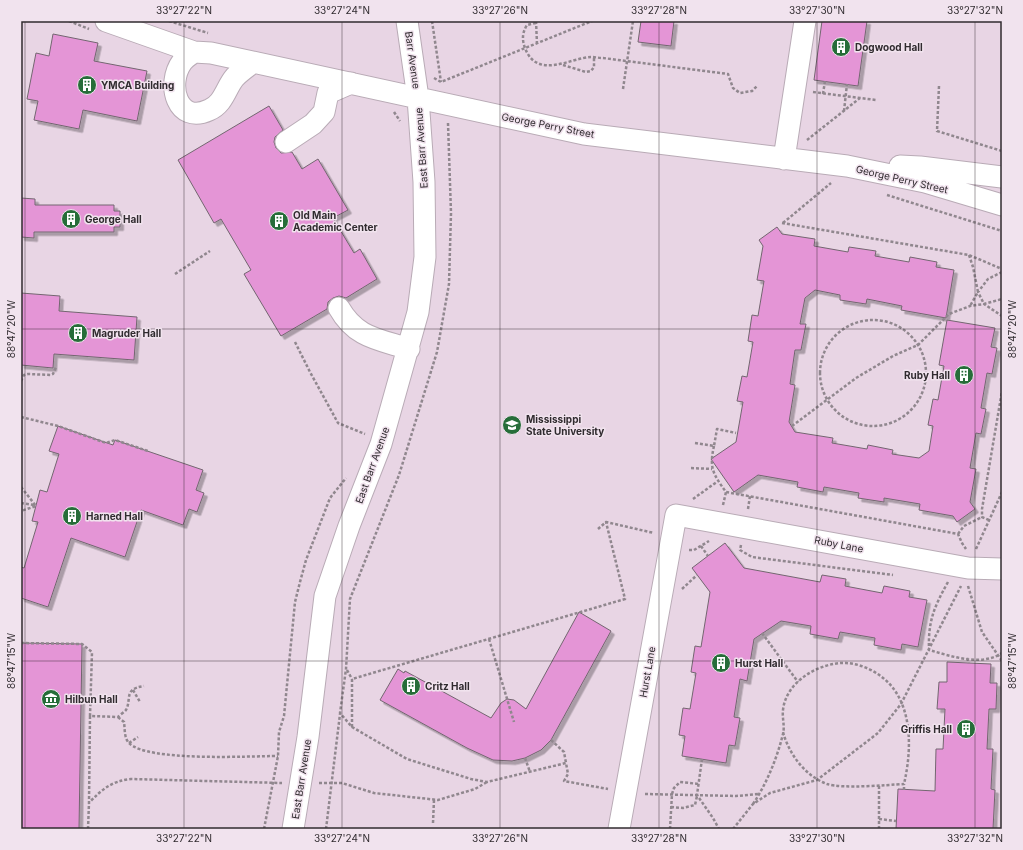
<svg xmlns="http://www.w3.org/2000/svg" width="1023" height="850" font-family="Inter,sans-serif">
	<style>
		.built { fill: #e8d5e4 }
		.building { fill: #e495d6; stroke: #736670; filter: url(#shadow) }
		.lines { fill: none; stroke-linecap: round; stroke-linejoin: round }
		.minor-casing { stroke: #b9abb6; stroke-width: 23 }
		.path { stroke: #90878e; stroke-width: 2.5; stroke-dasharray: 3 2; stroke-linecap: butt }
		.minor { stroke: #fff; stroke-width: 21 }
		.ticks { fill: none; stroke: #302b2f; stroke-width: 1; stroke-opacity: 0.45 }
		.labels { text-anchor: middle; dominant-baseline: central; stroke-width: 3; stroke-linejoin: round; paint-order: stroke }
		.poi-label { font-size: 10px; font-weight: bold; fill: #302b2f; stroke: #f1e3ee; text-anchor: start }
		.street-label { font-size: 10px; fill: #302b2f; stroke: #f1e3ee }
		.neatline { fill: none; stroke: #302b2f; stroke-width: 1.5 }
		.ticks-label { font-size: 10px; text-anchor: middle; fill: #302b2f }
	</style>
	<defs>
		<filter id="shadow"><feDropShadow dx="3.5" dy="3.5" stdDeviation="0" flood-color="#0004"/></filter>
	</defs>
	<rect width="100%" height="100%" fill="#f1e3ee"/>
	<path class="built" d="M21,21h981v808h-981z"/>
	<path class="building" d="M641,21h33l-3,25 -33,-4z
		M822,21h45l-9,65 -44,-6z
		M53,34l45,9 -4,18 53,10 -10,50 -54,-11 -4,19 -45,-9 4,-19 -11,-2 9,-46 13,3z
		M269,106l14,24 -8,7 -1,5 2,6 5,5 11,-1 10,17 16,-10 30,51 -15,8 21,35 6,-4 17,30 -31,19 -7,-2 -6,2 -5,4 -1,7 -46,27 -37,-62 7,-4 -30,-51 -7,4 -36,-63z
		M21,198l14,1v6h79v6h6v16h-6v5h-80v6l-13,-1z
		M777,227l5,7 33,5 -1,7 34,6 1,-5 27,4 -1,5 34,6 1,-5 27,5 -1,5 18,3 -8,48 -45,-8 1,-4 -35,-7 -1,5 -26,-4v-5l-25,-5 -10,8 -5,26h6l-5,26h-6l-5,34 5,1 -6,37 6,10 38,6 -1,5 35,6 1,-4 25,5 -1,4 27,4 10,-7 4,-25 -5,-1 5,-26 5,1 6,-34 -5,-1 8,-45 48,8 -4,19 6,1 -5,26 -5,-1 -6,35 5,1 -5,25 -5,-1 -6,35 6,1 -6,33 5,7 -18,13 -4,-6 -34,-6 1,-6 -36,-6v4l-26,-4 1,-5 -35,-6 -1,5 -26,-5 1,-5 -40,-7 -24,17 -23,-33 25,-17 7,-40 -6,-1 5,-25 5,1 6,-35 -5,-1 4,-26 6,1 6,-35 -7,-1 6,-34 -4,-6z
		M21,293l39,3 -1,15 78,6 -3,43 -80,-6 -1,14 -32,-3z
		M58,426l55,19 2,-5 88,30 -7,20 8,3 -7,19 -8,-3 -6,16 -42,-15 -16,47 -54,-19 -23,69 -27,-9v-31l3,1 14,-46 -6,-1 8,-31 7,2 12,-38 -10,-3z
		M725,543l19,25 76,14 2,-7 24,4 -1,7 37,7 2,-7 26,5 -1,6 18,3 -9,47 -16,-3 -1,6 -27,-5 1,-7 -35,-6 -2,7 -28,-5 1,-8 -30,-5 -27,18 -7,42 -7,-2 -6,38 6,1 -5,28 -6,-1 -3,18 -44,-7 3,-20 -6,-1 4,-27 7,1 6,-36 -5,-1 4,-26 6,1 9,-55 -18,-24z
		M579,612l32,19 -60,109 -10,10 -16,8 -13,3 -19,-1 -26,-12 -87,-48 18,-31 6,4 1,-2 86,47 10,-15 6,-4 7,1 12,9z
		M21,643l61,1 -3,185h-58z
		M947,662l44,2 -1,19h7l-1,26h-7l-2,40h6l-2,40 4,1 -2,39h-97l2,-40 37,2 1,-42h7l2,-40h-8l2,-27h8z"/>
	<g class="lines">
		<defs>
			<path id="minor" d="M106,21l88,31 17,1 373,81 263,32 78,16 77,23
				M194,52c-4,3 -9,6 -12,10 -16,22 -5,63 27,48 15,-6 17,-23 26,-33 5,-5 12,-10 17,-14
				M286,142l27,-18 11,-12 4,-19 23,-10
				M784,159l21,-138
				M900,166l20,1 82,10
				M339,308c17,30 39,31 70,41
				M293,829l15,-92 17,-141 24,-70 32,-82 37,-132 7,-55 -1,-75 -6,-84 -11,-77
				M619,829l57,-314 292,53 34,1"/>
		</defs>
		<use href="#minor" class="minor-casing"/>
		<path class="path" d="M69,21l20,8
			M169,21l39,12
			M432,21l9,61
			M536,21l1,23
			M21,23v-2
			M536,23l-9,2c-5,8 -5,15 -2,23 12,32 45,10 66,9 4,0 8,1 12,1l125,16 5,14 7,5 12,-2 5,-5
			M563,65l23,7 5,-1 3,-4v-10
			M434,78l7,4 151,-61
			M939,86l-2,45 65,20
			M623,89l10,-68
			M813,92l63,8
			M823,94l2,-13
			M844,111l3,-27
			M394,112l6,9
			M448,123l3,90 -2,71 -12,68 -38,123 -49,124 -4,70 -6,44 12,14 55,32 64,20 16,3 79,-19 2,11 -4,7 44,8
			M807,140l53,-42
			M887,195l115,36
			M782,223l187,32 33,14
			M783,223l48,-40
			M969,255l4,12 5,25 -8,14
			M1002,272l-14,7 -10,13 6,12 18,-5
			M175,274l35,-23
			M820 373a53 53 0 1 1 106 0a53 53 0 1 1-106 0Z
			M295,342l15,30 28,51 27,11
			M21,381l3,-6 4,-1 23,1 2,-1 3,-7
			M21,417l37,9 48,17 9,-3 33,11
			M792,426l64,-48 37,-22 25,-11 31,-31 21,-8 14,-2 18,12
			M695,443l19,3 3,-17 19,4
			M714,446c-5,22 -1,28 12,46l232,42 4,9 4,6
			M691,468l21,1
			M21,487l15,19 -15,5
			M693,499l25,-18
			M21,503l13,2
			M723,505l3,-13
			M748,509l2,-13
			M989,520l-7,-3v-8l20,-118
			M598,529l8,-7 48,11
			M958,534l6,-8 18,-9
			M741,545l-1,5 12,7 141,18
			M701,546l7,10
			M976,549l26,-57
			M689,550h5l15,-9
			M948,582c-14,25 -20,39 -19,68 22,6 52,17 73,3
			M968,586l14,46 20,29
			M682,589l15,-14
			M762,633l36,49
			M489,639l25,83
			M21,643l61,1 10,8 -2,64 28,1c2,-2 6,-5 8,-7 6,-11 -3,-21 18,-24
			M967,658l2,5
			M347,670l5,9
			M133,690l7,12
			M90,716l-1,87c13,-14 23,-22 42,-24l151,4
			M118,717l6,5c1,7 0,16 5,21 18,19 120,13 149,13
			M352,727v-48l273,-80 -19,-77
			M551,740l13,12 2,11
			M129,743l9,-6
			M525,758l5,14
			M702,759l-5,36 16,23 6,11
			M319,783h23l32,10 64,7 37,-11 12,-7
			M879,786v43
			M904,790v-6
			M645,794l91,2 23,-2
			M753,804c14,-21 24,-46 30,-70 2,-8 -1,-16 0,-24 3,-29 37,-48 63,-47 18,1 36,11 47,25 20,26 18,66 11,96 -18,1 -61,5 -77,0 -22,-8 -38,-30 -44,-52
			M671,807l12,1 12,-3 2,-9
			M879,819l17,2
			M433,823l1,-23
			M88,829l1,-26
			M264,829l14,-73 1,-24 5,-16 11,-114 5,-20 6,-22 24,-62 16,-20
			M326,829l14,-115
			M670,829l2,-35 2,-6 6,-6 19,2
			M733,829l20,-25 17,-11 47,-13 61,-47 23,-29 60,-118"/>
		<use href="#minor" class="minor"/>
	</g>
	<path class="ticks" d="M25,21v808M184,21v808M342,21v808M500,21v808M659,21v808M817,21v808M975,21v808M21,329h981M21,661h981"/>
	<defs>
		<symbol id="building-disc" viewBox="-11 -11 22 22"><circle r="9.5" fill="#266d39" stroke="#f1e3ee"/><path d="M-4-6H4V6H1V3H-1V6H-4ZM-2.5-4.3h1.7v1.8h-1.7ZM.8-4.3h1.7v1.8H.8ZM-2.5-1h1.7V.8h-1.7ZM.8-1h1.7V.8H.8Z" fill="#fff"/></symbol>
		<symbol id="university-disc" viewBox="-11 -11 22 22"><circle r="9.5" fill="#266d39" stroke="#f1e3ee"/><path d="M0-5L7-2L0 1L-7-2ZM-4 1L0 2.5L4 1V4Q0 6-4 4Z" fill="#fff"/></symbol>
		<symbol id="museum-disc" viewBox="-11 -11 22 22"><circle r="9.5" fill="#266d39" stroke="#f1e3ee"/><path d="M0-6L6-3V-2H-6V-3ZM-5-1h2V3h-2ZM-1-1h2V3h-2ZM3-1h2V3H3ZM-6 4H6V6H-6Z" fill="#fff"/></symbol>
	</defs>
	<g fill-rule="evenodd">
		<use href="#building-disc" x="830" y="36" width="22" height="22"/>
		<use href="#building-disc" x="76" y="74" width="22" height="22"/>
		<use href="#building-disc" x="60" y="208" width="22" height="22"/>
		<use href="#building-disc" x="268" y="210" width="22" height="22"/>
		<use href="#building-disc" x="67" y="322" width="22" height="22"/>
		<use href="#building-disc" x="953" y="364" width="22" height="22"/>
		<use href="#university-disc" x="501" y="414" width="22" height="22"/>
		<use href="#building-disc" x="61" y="505" width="22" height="22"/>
		<use href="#building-disc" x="710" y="652" width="22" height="22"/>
		<use href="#building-disc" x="400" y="675" width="22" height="22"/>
		<use href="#museum-disc" x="40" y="688" width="22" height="22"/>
		<use href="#building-disc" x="955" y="718" width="22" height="22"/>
	</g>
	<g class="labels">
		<g class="poi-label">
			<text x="855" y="47">Dogwood Hall</text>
			<text x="101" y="85">YMCA Building</text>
			<text x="293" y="215">Old Main<tspan x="293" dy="12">Academic Center</tspan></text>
			<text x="85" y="219">George Hall</text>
			<text x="92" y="333">Magruder Hall</text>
			<text x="950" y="375" text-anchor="end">Ruby Hall</text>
			<text x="526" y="419">Mississippi<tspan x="526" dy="12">State University</tspan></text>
			<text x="86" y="516">Harned Hall</text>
			<text x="735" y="663">Hurst Hall</text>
			<text x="425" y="686">Critz Hall</text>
			<text x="65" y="699">Hilbun Hall</text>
			<text x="952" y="729" text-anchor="end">Griffis Hall</text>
		</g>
		<g class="street-label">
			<text transform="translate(413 60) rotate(82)">Barr Avenue</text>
			<text transform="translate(548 125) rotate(11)">George Perry Street</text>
			<text transform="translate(421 148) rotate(-94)">East Barr Avenue</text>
			<text transform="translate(902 179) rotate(13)">George Perry Street</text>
			<text transform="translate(372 465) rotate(-70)">East Barr Avenue</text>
			<text transform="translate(839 544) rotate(11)">Ruby Lane</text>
			<text transform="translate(647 672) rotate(-80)">Hurst Lane</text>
			<text transform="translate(301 779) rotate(-81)">East Barr Avenue</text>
		</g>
	</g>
	<rect width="1023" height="850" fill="none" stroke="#f1e3ee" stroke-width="44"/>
	<rect x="22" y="22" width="979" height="806" class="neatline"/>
	<g class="ticks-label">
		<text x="184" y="14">33°27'22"N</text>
		<text x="342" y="14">33°27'24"N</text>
		<text x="500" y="14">33°27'26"N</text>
		<text x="659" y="14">33°27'28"N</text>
		<text x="817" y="14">33°27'30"N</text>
		<text x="975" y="14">33°27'32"N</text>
		<text transform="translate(1012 329) rotate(-90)" y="4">88°47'20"W</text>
		<text transform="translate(11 329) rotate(-90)" y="4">88°47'20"W</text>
		<text transform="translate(1012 661) rotate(-90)" y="4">88°47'15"W</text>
		<text transform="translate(11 661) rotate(-90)" y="4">88°47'15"W</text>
		<text x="184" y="842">33°27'22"N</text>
		<text x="342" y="842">33°27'24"N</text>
		<text x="500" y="842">33°27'26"N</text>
		<text x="659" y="842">33°27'28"N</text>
		<text x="817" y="842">33°27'30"N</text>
		<text x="975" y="842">33°27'32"N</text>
	</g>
</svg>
